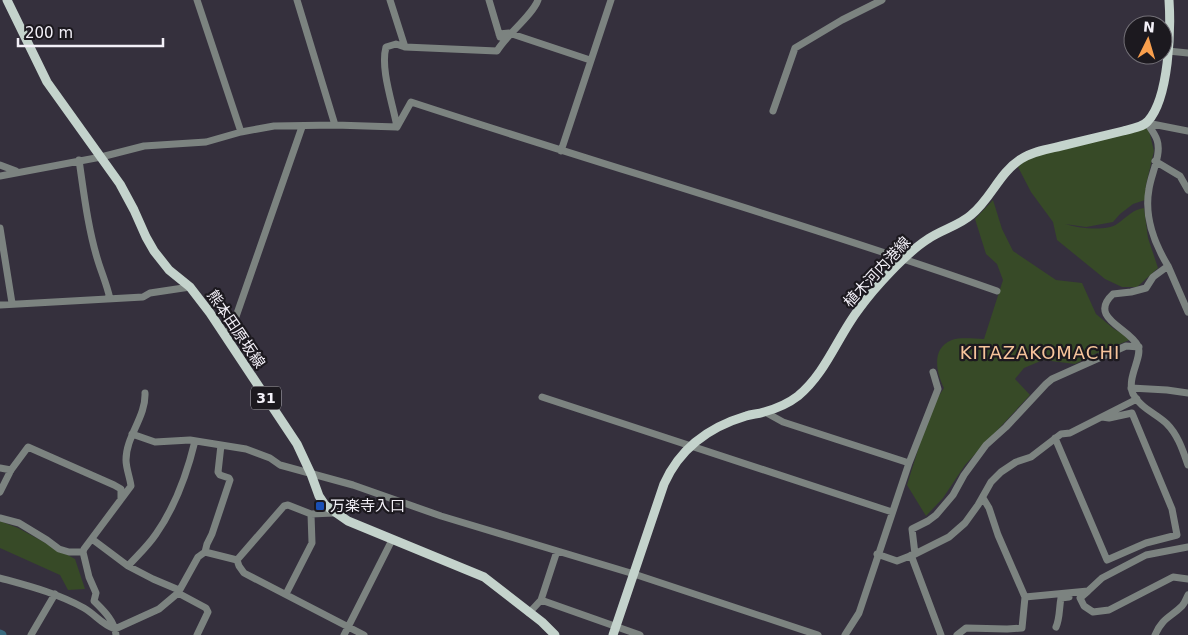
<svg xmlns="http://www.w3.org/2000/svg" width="1188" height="635" font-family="'DejaVu Sans','Noto Sans JP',sans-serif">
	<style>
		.green { fill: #374a27 }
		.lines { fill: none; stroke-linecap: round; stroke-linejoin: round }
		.river { stroke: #39697d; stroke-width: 9 }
		.minor { stroke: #7c8380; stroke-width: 7 }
		.major { stroke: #c4d3cc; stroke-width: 9 }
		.transit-dot { fill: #1a4fb4; stroke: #1c191f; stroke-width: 2 }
		.labels { text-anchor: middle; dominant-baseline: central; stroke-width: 4.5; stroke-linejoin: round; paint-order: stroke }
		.shield { fill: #1c191f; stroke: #b2b0b7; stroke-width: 1 }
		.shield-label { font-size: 14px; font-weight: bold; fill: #f3f0f8 }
		.street-label { font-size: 15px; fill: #f3f0f8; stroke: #1c191f }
		.poi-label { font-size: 15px; fill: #f3f0f8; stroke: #1c191f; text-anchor: start }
		.quarter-label { font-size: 18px; letter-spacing: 1px; fill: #f7c49b; stroke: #1c191f }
	</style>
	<rect width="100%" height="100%" fill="#35303d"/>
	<path class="green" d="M1147,123l7,28 -8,34 -1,15 -12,4 -13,10 -7,8 -27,5 -21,-3c13,4 40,8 52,0 10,-7 15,-14 27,-16l4,30 10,30 -21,19h-15l-17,-8 -48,-39 -4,-18 -22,-30 -13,-25 17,-15z
		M993,200l9,29 11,22 43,29 26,3 14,31 18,15 18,10 -37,15 -20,10 -32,-4 -19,8 -9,11 15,16 -65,70 -22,33 -17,18 -19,-31 24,-77 13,-20c-8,-16 -13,-40 8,-48 9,-3 22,-1 32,-1l19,-59 -6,-16 -11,-10 -11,-35z
		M0,521l18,7 57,31 10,30 -17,1 -8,-15 -60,-27z"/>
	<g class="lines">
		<path class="river" d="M0,634l2,1"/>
		<path class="minor" d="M197,0l44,132
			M297,0l38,125
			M390,0l15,47
			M489,0l11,37
			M499,34l10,-1 81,27
			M1168,51l20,2
			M773,111l22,-63 47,-28 40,-20
			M1147,123c3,5 8,11 10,17 5,14 -6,34 -8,49 -5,27 5,54 19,77l-15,11 -7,11 -15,4 -18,2c-26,24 17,34 25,52 5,11 -12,32 -5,48 7,14 24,20 34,30 11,11 16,27 21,41
			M1147,123l41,8
			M397,127l14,-25c195,64 392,121 586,189
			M561,151l50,-151
			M79,160c5,34 9,69 19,101 4,13 9,24 12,38
			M1155,161l25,15 8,14
			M0,165l16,6
			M0,176l101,-19 43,-11 62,-4 35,-10 33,-6 61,-1 62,2c-4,-23 -17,-58 -11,-80l10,-3 9,3 92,4c10,-17 35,-35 41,-51
			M0,228l12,75
			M1168,266l20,46
			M0,305l143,-8 7,-4 40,-6
			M224,334l8,-6 70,-201
			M1131,388l36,2 21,3
			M542,397l350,115
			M765,412l18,10 126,41 -50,150 -14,22
			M132,434l23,8 35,-2 56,9 24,9 10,7 73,20 88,31 193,58 184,61
			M1055,438l52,122 39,-17 31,-8 -5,-26 -40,-96 -23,5 -7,-1
			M909,463l29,-74 -5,-17
			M0,468l11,2
			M0,492l11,-22 17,-23 86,38 7,4v10
			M0,518l19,5 28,17 12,9 10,3h14
			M92,539l36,27 25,13 26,11
			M205,552l32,8
			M877,554l20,7 18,-7 -3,-25 16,-8 8,-6 17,-20 11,-20 22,-30 20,-18 40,-43 6,-5 74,-33 13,1
			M915,554l34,-17 16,-14 13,-18 13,-23 10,-10 15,-10 15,-5 30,-23 9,-1 67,-34
			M911,555l30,80
			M237,560l2,6 5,7 120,62
			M237,560l47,-54 4,-1 23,9 23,-1
			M128,566c9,-10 20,-20 28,-32 19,-27 31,-60 39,-93
			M0,578c29,8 57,15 84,30 12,7 17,16 31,21l44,-20 19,-16 20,-36 7,-5 2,-8 5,-10 18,-54 -1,-2 -9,-3 -2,-3 3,-27
			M1088,591l-8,7 4,8 9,6 16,-2 64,-33 15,2
			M178,593l28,15 2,4 -11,23
			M286,594l26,-51 -1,-29
			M1025,597l63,-6 14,-13 44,-23 42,-8
			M541,600l99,35
			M529,613l12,-13 16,-49
			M1056,627c4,-9 3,-19 5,-29l8,-1
			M31,635l24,-41
			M116,635c-1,-14 -13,-25 -22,-34l2,-8 -7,-16 -6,-25 1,-3 47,-63c-1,-8 -5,-18 -5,-26 0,-24 20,-43 19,-67
			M344,635l48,-95
			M957,635l9,-7 41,1 15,-1 3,-31 -27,-62 -9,-27 -6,-10
			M1155,635c7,-17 16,-18 27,-29 3,-3 4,-7 6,-11"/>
		<path class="major" d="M7,0l40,82 73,102 14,26 12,27 8,14 15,19 21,17 20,26 87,131 14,30 8,22 6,9 23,16 136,56 58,45 13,13
			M613,635l51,-151c16,-36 45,-57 82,-68 6,-2 12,-2 18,-4 11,-3 25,-9 34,-16 28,-23 40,-60 61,-87 15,-21 47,-56 69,-70 13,-9 32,-14 43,-24 20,-16 28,-42 50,-56 12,-8 27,-10 40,-13 21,-5 42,-10 62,-15 8,-2 20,-4 25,-10 21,-23 23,-91 21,-121"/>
	</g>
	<rect class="transit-dot" x="315" y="501" width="10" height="10" rx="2.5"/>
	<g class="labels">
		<rect class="shield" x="251" y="386.5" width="30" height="23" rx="4"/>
		<g class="shield-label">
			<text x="266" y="398">31</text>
		</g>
		<g class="street-label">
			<text transform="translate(877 272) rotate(-47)">植木河内港線</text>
			<text transform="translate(236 329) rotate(56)">熊本田原坂線</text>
		</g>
		<g class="poi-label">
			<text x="330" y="506">万楽寺入口</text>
		</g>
		<g class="quarter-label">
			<text x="1040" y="352">KITAZAKOMACHI</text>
		</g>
	</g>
	<g transform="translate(1148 40) rotate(5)"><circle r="24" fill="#1c191f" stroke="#726f76"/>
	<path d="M0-4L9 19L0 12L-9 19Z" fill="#f99f4d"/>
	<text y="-8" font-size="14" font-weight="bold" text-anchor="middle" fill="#f3f0f8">N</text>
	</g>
	<path d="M18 38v8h145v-8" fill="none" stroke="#f3f0f8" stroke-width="2.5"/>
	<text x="25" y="38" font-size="15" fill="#f3f0f8" stroke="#1c191f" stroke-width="4" paint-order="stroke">200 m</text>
</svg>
